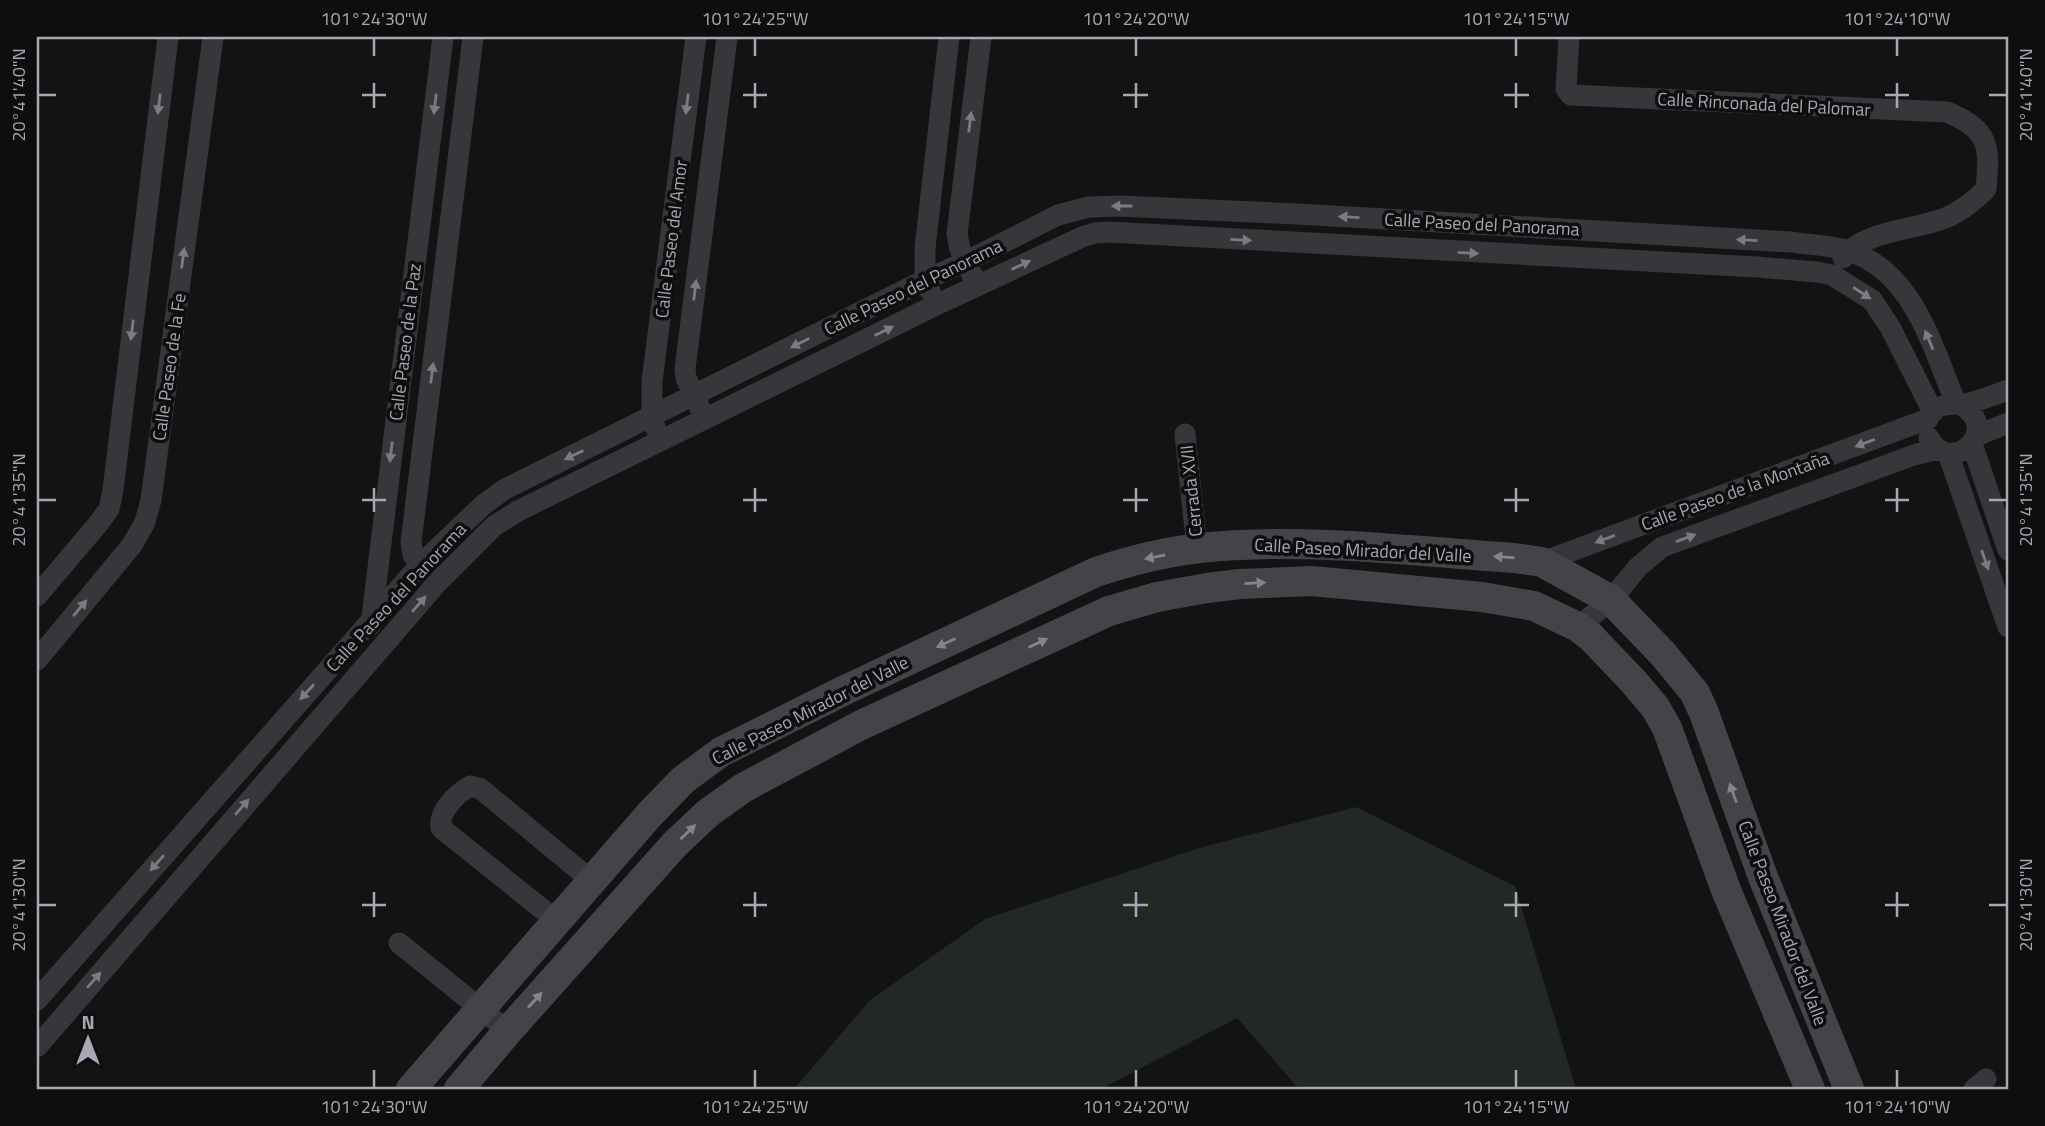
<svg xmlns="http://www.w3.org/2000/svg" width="2045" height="1126" font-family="'Titillium Web',sans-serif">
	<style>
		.green { fill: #222924 }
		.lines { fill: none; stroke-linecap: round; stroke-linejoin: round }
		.street { stroke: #37373b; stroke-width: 21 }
		.secondary { stroke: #434349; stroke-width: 30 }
		.oneway { fill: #7a7b83 }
		.oneway2 { fill: #83858e }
		.ticks { fill: none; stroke: #a6a8b3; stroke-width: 2.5 }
		.labels { text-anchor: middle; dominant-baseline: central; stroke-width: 7; stroke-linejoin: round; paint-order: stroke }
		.street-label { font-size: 18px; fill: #a6a8b3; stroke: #0e0e0f }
		.neatline { fill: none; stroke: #a6a8b3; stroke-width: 2.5 }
		.ticks-label { font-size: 18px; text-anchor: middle; fill: #a6a8b3 }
	</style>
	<rect width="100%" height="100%" fill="#131314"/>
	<path class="green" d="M1356,807l159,79 61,203h-277l-62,-71 -136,71h-307l75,-88 116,-82 214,-71z"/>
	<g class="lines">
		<path class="street" d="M1569,37l-3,52 5,6 376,17c43,18 43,34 39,77 -12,12 -25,23 -41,29 -29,12 -84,13 -102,40
			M972,275l-12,-26 -3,-15 24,-197
			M930,291l-5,-11v-32l24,-211
			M1942,406c8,-3 15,-1 22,-2 16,-3 30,-9 44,-14
			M700,408l-14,-30 -1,-9 42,-332
			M655,427l-3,-10v-36l44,-344
			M1185,434l12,115
			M1976,436l32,-13
			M1929,438c21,40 75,-8 32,-33
			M1972,444l36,106
			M1948,453l60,174
			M1542,562l386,-143
			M429,573l-16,-18 -2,-13 62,-505
			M37,596l61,-72 11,-15 4,-19 55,-453
			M371,625l72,-588
			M1578,627l33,-27 27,-33 24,-20 252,-92 24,-6
			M37,660l95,-115 13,-23 6,-22 62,-463
			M557,921l-116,-93c-3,-16 15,-34 29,-42l11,3 111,92
			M399,943l109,88
			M37,1000l383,-435 63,-60 22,-16 420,-209 40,-18 93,-47 31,-8 31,-1 177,8 494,28c19,3 40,3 58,9 65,21 83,96 107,152
			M37,1047l401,-465 56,-56 24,-15 418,-206 146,-68 13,-4 13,-1 649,35 60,5 15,3 40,25 18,27 43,85
			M1974,1089l12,-10"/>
		<path class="secondary" d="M411,1089l239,-275 33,-34 38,-28 124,-62 251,-118c33,-11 69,-20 104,-24 104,-11 210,3 314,10l28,4 69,38 52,54 32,39 9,20 59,164 86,212
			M459,1089l49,-58 167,-187 33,-31 35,-25 118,-63 248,-114 48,-14 50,-9 33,-4 72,-3 170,16 52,9 44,21 13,10 42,44 22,26 12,21 59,162 84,199"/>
	</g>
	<defs><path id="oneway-solid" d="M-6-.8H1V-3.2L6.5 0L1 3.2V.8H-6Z" transform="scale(1.75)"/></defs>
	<g class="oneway">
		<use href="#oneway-solid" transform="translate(159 104) rotate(97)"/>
		<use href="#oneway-solid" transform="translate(435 104) rotate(97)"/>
		<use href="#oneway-solid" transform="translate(687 104) rotate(97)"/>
		<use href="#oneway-solid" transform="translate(970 122) rotate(-83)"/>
		<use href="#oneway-solid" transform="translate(1122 206) rotate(-180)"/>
		<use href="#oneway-solid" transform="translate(1349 217) rotate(-177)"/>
		<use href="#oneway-solid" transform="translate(1241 240) rotate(3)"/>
		<use href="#oneway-solid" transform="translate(1747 240) rotate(-177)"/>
		<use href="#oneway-solid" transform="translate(1468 253) rotate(3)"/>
		<use href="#oneway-solid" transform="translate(183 258) rotate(-82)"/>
		<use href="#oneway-solid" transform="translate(1021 265) rotate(-25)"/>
		<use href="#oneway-solid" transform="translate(695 290) rotate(-83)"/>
		<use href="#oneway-solid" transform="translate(1862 293) rotate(33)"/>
		<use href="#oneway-solid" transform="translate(132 330) rotate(97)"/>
		<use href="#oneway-solid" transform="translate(884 331) rotate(-26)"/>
		<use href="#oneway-solid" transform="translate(1929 340) rotate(-113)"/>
		<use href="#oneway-solid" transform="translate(800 343) rotate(153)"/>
		<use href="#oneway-solid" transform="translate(432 373) rotate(-83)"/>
		<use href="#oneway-solid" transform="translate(1865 443) rotate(160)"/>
		<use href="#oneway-solid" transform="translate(391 452) rotate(97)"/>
		<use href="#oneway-solid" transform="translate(574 455) rotate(154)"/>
		<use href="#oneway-solid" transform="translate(1686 538) rotate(-20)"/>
		<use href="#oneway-solid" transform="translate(1605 539) rotate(160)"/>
		<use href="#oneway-solid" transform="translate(1985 560) rotate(71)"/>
		<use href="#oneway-solid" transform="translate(419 604) rotate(-49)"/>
		<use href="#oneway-solid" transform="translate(80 608) rotate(-50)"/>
		<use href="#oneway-solid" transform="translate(307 692) rotate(132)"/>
		<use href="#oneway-solid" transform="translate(242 807) rotate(-49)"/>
		<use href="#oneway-solid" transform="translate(157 863) rotate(131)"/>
		<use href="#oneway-solid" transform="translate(94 980) rotate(-49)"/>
	</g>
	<g class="oneway2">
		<use href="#oneway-solid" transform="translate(1155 557) rotate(169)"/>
		<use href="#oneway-solid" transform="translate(1504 557) rotate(-176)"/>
		<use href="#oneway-solid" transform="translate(1255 583) rotate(-3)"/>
		<use href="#oneway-solid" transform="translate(946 643) rotate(155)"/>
		<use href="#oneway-solid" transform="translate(1038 643) rotate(-25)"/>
		<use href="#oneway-solid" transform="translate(1733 793) rotate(-110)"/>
		<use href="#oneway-solid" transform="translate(688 832) rotate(-44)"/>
		<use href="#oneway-solid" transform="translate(535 1000) rotate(-48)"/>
	</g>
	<path class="ticks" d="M374,38v18M755,38v18M1136,38v18M1516,38v18M1897,38v18M374,83v25M755,83v25M1136,83v25M1516,83v25M1897,83v25M38,95h18M362,95h24M743,95h24M1123,95h25M1504,95h25M1885,95h24M1989,95h18M374,488v24M755,488v24M1136,488v24M1516,488v24M1897,488v24M38,500h18M362,500h24M743,500h24M1123,500h25M1504,500h25M1885,500h24M1989,500h18M374,892v25M755,892v25M1136,892v25M1516,892v25M1897,892v25M38,905h18M362,905h24M743,905h24M1123,905h25M1504,905h25M1885,905h24M1989,905h18M374,1070v18M755,1070v18M1136,1070v18M1516,1070v18M1897,1070v18"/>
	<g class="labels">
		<g class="street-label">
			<text transform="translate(1764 104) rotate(3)">Calle Rinconada del Palomar</text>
			<text transform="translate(1482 224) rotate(3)">Calle Paseo del Panorama</text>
			<text transform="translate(671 239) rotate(-83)">Calle Paseo del Amor</text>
			<text transform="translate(913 287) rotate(-26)">Calle Paseo del Panorama</text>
			<text transform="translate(405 342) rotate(-83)">Calle Paseo de la Paz</text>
			<text transform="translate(169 367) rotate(-82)">Calle Paseo de la Fe</text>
			<text transform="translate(1191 491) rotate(-96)">Cerrada XVII</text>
			<text transform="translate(1735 491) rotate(-20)">Calle Paseo de la Montaña</text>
			<text transform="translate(1363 550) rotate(3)">Calle Paseo Mirador del Valle</text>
			<text transform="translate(396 597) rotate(-47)">Calle Paseo del Panorama</text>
			<text transform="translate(810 710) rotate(-27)">Calle Paseo Mirador del Valle</text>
			<text transform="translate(1783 923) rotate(69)">Calle Paseo Mirador del Valle</text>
		</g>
	</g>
	<rect width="2045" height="1126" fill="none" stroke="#0e0e0f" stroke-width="77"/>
	<g transform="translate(88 1039)" stroke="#0e0e0f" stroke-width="5" paint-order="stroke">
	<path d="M0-5L12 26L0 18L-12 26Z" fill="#a6a8b3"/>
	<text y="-10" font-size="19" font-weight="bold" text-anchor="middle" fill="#a6a8b3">N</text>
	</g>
	<rect x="38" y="38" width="1969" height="1050" class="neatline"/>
	<g class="ticks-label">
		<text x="374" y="25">101°24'30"W</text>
		<text x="755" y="25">101°24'25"W</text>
		<text x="1136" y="25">101°24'20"W</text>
		<text x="1516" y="25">101°24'15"W</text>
		<text x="1897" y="25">101°24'10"W</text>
		<text transform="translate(19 95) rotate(-90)" y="6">20°41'40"N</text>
		<text transform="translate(2026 95) rotate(-90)" y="6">20°41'40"N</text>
		<text transform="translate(19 500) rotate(-90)" y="6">20°41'35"N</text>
		<text transform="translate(2026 500) rotate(-90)" y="6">20°41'35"N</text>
		<text transform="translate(19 905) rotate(-90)" y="6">20°41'30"N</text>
		<text transform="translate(2026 905) rotate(-90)" y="6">20°41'30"N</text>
		<text x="374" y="1113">101°24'30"W</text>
		<text x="755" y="1113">101°24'25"W</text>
		<text x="1136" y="1113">101°24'20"W</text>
		<text x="1516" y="1113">101°24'15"W</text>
		<text x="1897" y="1113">101°24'10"W</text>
	</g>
</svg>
